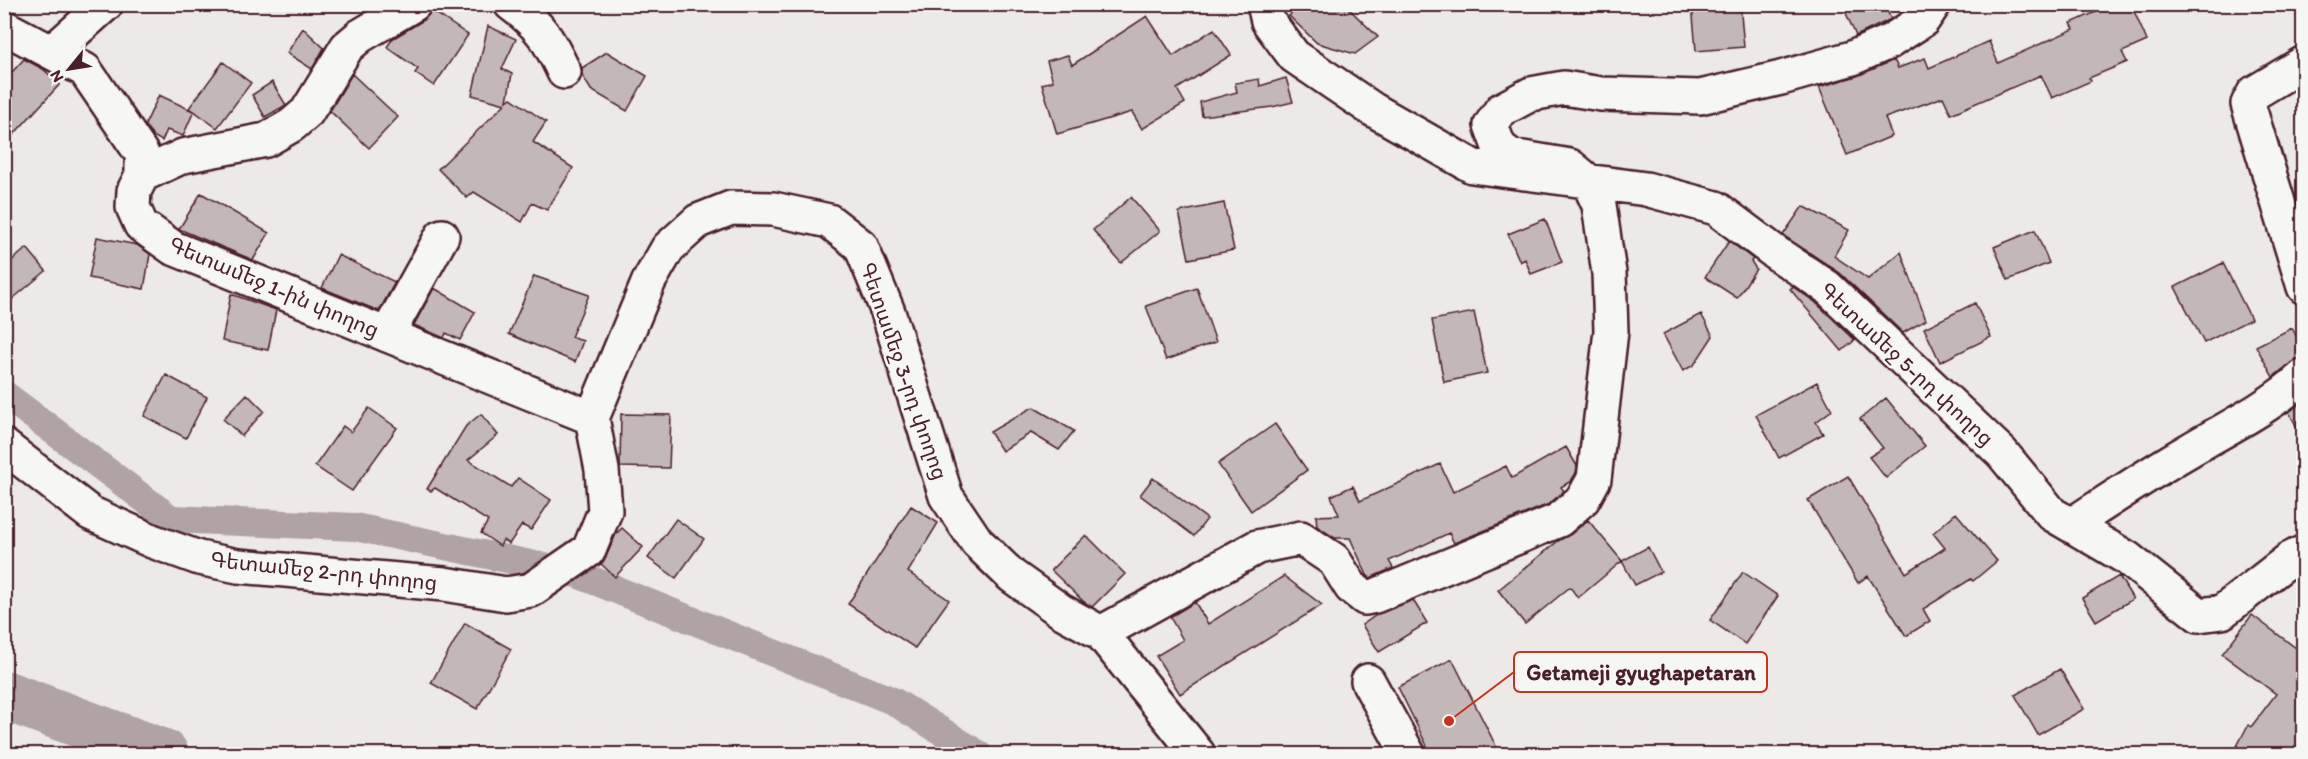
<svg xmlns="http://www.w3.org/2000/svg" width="2308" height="759" font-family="Itim,'Noto Sans Armenian',sans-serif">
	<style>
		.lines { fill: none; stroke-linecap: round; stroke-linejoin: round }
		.canal { stroke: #b1a2a3; stroke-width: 28 }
		.river { stroke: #b1a2a3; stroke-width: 50 }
		.building { fill: #c4b7b7; stroke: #4a1f2b; stroke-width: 1.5 }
		.minor-casing { stroke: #4a1f2b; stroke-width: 38 }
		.minor { stroke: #f6f6f2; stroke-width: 33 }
		.labels { text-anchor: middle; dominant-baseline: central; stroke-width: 5; stroke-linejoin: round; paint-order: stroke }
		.street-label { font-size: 21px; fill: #4a1f2b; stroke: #f6f6f2 }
		.leader { fill: none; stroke: #c8321e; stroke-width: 2 }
		.callout-dot { fill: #c8321e; stroke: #f6f6f2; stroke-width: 2 }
		.callout { fill: #f6f6f2; stroke: #c8321e; stroke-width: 2 }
		.callout-label { font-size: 22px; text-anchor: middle; font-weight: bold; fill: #4a1f2b }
	</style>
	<rect width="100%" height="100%" fill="#ece9e6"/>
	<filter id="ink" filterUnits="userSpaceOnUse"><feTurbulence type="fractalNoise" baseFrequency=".0167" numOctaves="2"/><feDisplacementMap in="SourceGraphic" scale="12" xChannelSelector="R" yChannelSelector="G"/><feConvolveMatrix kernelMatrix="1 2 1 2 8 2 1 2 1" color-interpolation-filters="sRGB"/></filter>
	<g filter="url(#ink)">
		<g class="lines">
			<path class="canal" d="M4,394l167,125 184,8 222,47 316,127 85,53"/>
			<path class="river" d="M4,695l160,59"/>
		</g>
		<path class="building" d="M1300,4h44l34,33 -23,17 -38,-11 -28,-27z
			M1692,4h48l4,43 -48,4z
			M1842,4h42l7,15 -35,17z
			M2114,4h17l16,37 -25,11 5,10 -38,16 2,3 -39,17 -11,-23 -90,39 -8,-17 -58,21 7,18 -45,19 -28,-68 38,-11 37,-16 4,8 27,-10 4,10 60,-27 9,22 76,-34 -3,-6z
			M431,10l37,25 -34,51 -19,-13 3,-4 -31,-22 5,-8 32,-19z
			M1147,16l26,40 41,-27 17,26 -54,34 8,14 -43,26 -10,-17 -75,22 -15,-50 11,-3 -6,-20 21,-6 4,10z
			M488,26l28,13 -14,30 10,5 -5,27 4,-3 35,24 -13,20 40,26 -26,42 -15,-7 -10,19 -48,-30 -7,6 -29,-29 67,-65 -33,-9z
			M303,28l21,20 -12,21 -25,-16z
			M607,52l40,24 -20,35 -36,-21 -9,-15v-7z
			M24,59l19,10 17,15 -56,61v-64z
			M223,62l28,21 -34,45 -23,-17 -11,25 -16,-6 -5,11 -9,-5 -8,-11 14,-30 34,16 -4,-3z
			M352,74l46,43 -29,31 -39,-37z
			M1286,78l7,24 -21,5 -70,9 -2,-14 37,-10 -2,-9 24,-4 1,7z
			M272,82l14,23 -21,12 -13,-22z
			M201,193l68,40 -16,27 -74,-31z
			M1131,197l29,34 -39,32 -28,-33z
			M1224,203l10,47 -45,9 -10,-47z
			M1803,206l46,24 -15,26 34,23 33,-27 25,68 -23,13 -63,-60 -57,-38z
			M1545,219l17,43 -31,12 -6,-15 -5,3 -12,-28z
			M2035,230l14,33 -41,17 -14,-33z
			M97,237l40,8 13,9 -6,35 -55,-11z
			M1729,241l24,18 -2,2 5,8 -19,29 -32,-21z
			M27,248l19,23 -42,35v-39z
			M338,255l57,27 -16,29 -57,-23z
			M2223,263l28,56 -47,24 -29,-56z
			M534,276l55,19 -18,42 12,4 -8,21 -66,-28z
			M1793,287l22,15 40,38 -13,11 -52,-62z
			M434,288l41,24 -15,28 -14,-7 -2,5 -30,-13z
			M1197,288l19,54 -50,18 -20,-54z
			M231,294l45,16 -8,40 -46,-9z
			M1975,303l16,34 -51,25 -16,-34z
			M1474,312l13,61 -43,9 -12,-62z
			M1701,314l12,22 -19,29 -11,6 -20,-37z
			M2292,328l12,22v8l-12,4 -19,15 -17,-31z
			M166,375l41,22 -21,41 -42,-22z
			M1817,382l15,28 -16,12 7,12 -44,24 -23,-43z
			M247,394l17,17 -22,25 -19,-17z
			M1886,398l39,48 -39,32 -17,-21 14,-9 -23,-29z
			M2304,401v40l-15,-29z
			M1033,407l41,24 -15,19 -28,-17 -29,18 -12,-19z
			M369,408l28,20 -45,63 -37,-25 28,-40 8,6z
			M481,414l17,21 -30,25 43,27 7,-9 33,22 -20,30 -9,-5 -13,19 -6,-4 -3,6 -19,-13 7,-12 -53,-33 -4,3 -4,-2 39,-63z
			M621,414l50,1 -2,53 -49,-1z
			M1275,424l32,46 -56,41 -33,-47z
			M1566,447l11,19 -1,7 -5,8 -10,6 3,4 -15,13 -95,39 -5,-10 -60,28 4,7 -23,10 -3,-3 -17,-37h-15l-18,-12 -1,-10 23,-1 -8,-19 22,-10 7,15 80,-37 13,28 53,-26 6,12z
			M1848,476l58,97 39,-25 -12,-15 23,-20 41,48 -24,20 -2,-2 -48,30 7,12 -24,15 -38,-60 -10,7 -50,-83z
			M1153,478l54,41 -13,17 -54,-41z
			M911,506l27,17 -30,49 41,28 -34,48 -67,-44z
			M676,519l28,20 -28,39 -28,-20z
			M1588,520l34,41 -44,37 -8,-11 -45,37 -27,-34 60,-49 13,-7z
			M622,528l21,19 -28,30 -14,-13 5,-7 10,-23z
			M1086,535l39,39 -33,33 -8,-5 -33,-32z
			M1648,547l13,25 -26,13 -13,-24z
			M1743,572l35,24 -33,48 -35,-24z
			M1284,576l38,29 -142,89 -24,-38 27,-16 -13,-23 25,-15 13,22z
			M2119,576l14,23 -37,22 -14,-23z
			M1413,600l14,23 -48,29 -17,-27 16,-11z
			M2252,615l52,39v100h-71l15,-29 3,2 25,-33 -54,-40z
			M465,623l46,26 -34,60 -46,-26z
			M1452,659l48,95h-69l-33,-67z
			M2060,669l24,40 -46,26 -23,-40z"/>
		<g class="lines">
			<defs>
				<path id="minor" d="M511,4c30,22 38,36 53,68
					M1264,4l4,17 26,35 78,53 100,57 174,23 70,19 60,45 51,34 175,166 50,61 75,44 72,57 23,-3 68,-53 14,-7
					M4,27l81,43 57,84v21l-8,16 -1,16 8,18 32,23 419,170
					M52,52l54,-48
					M2304,63l-50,30 -6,11 56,183
					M142,175l41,-19 83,-16 26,-15 15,-13 40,-65 13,-11 54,-32
					M387,335l55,-99
					M592,418l57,-137 19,-33 30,-27 33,-13 42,1 56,12 32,25 27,66 58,184 31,46 35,34 49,35 40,22 97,121
					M4,446l86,67 62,28 47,17 39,8 206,18 62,10 25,-4 58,-40 16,-39 -3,-41 -10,-52
					M2071,525c39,-25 77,-51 117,-74 39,-23 82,-44 116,-75
					M1101,633l156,-86 44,-9 33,22 17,27 14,11 10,-2 184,-76 24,-21 11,-20 17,-148 -2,-58 -10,-68 -11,-24 -18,-15 -59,-10 -12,-9 -8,-22 10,-15 30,-16 33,-6 37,6 99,3 81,-19 71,-20 37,-16 34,-22 11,-16
					M1368,681l40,73"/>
			</defs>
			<use href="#minor" class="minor-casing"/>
			<use href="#minor" class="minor"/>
		</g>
	</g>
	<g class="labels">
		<g class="street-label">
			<text transform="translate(274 287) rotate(23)">Գետամեջ 1-ին փողոց</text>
			<text transform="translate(1907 364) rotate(43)">Գետամեջ 5-րդ փողոց</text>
			<text transform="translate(904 371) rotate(71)">Գետամեջ 3-րդ փողոց</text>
			<text transform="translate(324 571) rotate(6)">Գետամեջ 2-րդ փողոց</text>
		</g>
	</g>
	<path class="leader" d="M1449 721L1514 672"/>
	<circle class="callout-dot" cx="1449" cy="721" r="6"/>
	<rect class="callout" x="1514" y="652" width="253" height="40" rx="6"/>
	<g class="callout-label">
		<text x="1641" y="680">Getameji gyughapetaran</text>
	</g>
	<rect width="2308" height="759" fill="none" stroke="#f6f6f2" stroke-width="24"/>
	<rect x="12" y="12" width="2284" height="735" fill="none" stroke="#4a1f2b" stroke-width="2" filter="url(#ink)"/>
	<g transform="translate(69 69) rotate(240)" stroke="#f6f6f2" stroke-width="4.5" paint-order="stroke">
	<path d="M0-4.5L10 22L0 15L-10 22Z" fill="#4a1f2b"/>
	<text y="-9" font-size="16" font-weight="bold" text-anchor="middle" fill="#4a1f2b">N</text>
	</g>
</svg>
